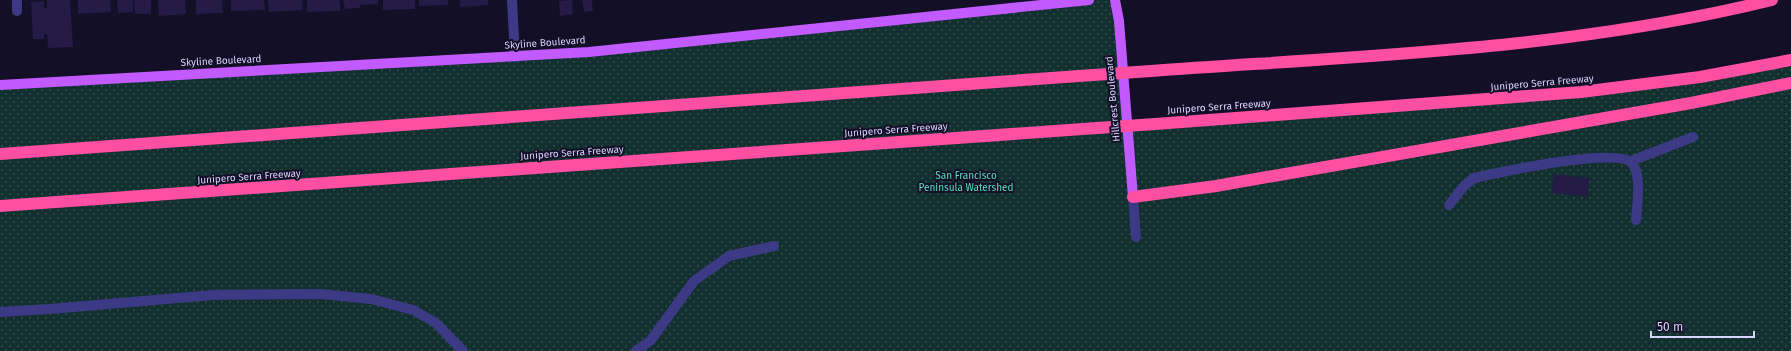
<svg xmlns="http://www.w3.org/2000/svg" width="1791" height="351" font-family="'Fira Sans',sans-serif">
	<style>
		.park { fill: url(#park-dots) }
		.building { fill: #241b47 }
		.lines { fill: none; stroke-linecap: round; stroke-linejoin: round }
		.minor { stroke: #3d3a85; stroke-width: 10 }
		.major { stroke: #c25bff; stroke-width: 10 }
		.highway { stroke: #ff4fa3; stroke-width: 12 }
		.highway-bridge { stroke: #ff4fa3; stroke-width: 12 }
		.labels { text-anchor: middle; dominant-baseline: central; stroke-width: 4; stroke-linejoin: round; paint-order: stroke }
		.street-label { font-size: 10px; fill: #d9d4ff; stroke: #130f26 }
		.park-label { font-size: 10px; fill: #5fe0c0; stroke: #130f26 }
	</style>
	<defs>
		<pattern id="park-dots" width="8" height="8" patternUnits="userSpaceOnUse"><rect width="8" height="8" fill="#12302f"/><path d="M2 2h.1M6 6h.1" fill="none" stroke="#344d4e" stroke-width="1.8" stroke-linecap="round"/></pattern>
	</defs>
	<rect width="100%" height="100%" fill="#130f26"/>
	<path class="park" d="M1064,0h55l9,125 392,-28 271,-37v291h-1791v-264l515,-30z"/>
	<path class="building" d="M47,0h23l3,47 -25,1 -1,-14h-3v5h-11l-2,-37 13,-1v7h3z
		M78,0h32l1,12 -33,2z
		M117,0h16v12l-15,1z
		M134,0h17v14h-16z
		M158,0h27l1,14 -27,2z
		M196,0h26l1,13 -27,1z
		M231,0h33l1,10 -34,1z
		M268,0h34l1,10 -34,2z
		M307,0h33v11l-33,1z
		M343,0h35v4l-18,1v3l-15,1z
		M383,0h32v9l-32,1z
		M419,0h29v5l-29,1z
		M460,0h28v5l-28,2z
		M569,0h3l1,14 -13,2 -1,-15z
		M582,0h10l1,11 -9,1z
		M1554,174l35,4 -2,19 -35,-4z"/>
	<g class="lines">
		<path class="minor" d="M17,0v11
			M512,0l3,57
			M1631,161l62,-24
			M1133,197l3,40
			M1449,205l15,-19 10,-8c23,-5 144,-32 158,-15 10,13 5,41 4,57
			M0,312l50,-3 163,-14 108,-1 50,5 42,11 23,13 27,28
			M636,351l15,-11 43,-59 35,-25 45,-10"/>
		<path class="major" d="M1115,0l4,21 14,176
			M0,85l589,-33 500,-52"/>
		<path class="highway" d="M1151,71c208,-15 418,-21 621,-71
			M1155,124l426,-32 119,-15 91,-17
			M0,154l1093,-79
			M1133,197l83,-11 475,-83 100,-20
			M0,206l1097,-78"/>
		<path class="highway-bridge" d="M1093,75l58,-4
			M1097,128l58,-4"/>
	</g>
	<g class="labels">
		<g class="street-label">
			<text transform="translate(545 43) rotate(-4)">Skyline Boulevard</text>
			<text transform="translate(221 61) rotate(-3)">Skyline Boulevard</text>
			<text transform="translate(1542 83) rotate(-5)">Junipero Serra Freeway</text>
			<text transform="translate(1113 99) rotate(-95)">Hillcrest Boulevard</text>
			<text transform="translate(1219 107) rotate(-4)">Junipero Serra Freeway</text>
			<text transform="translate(896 130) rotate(-4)">Junipero Serra Freeway</text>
			<text transform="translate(572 153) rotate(-4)">Junipero Serra Freeway</text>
			<text transform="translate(249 177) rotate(-4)">Junipero Serra Freeway</text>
		</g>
		<g class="park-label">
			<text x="966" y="176">San Francisco<tspan x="966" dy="12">Peninsula Watershed</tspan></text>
		</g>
	</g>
	<path d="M1651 331v6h103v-6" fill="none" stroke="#d9d4ff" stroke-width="2"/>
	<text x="1657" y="331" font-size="12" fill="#d9d4ff" stroke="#130f26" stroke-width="3" paint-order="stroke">50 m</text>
</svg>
